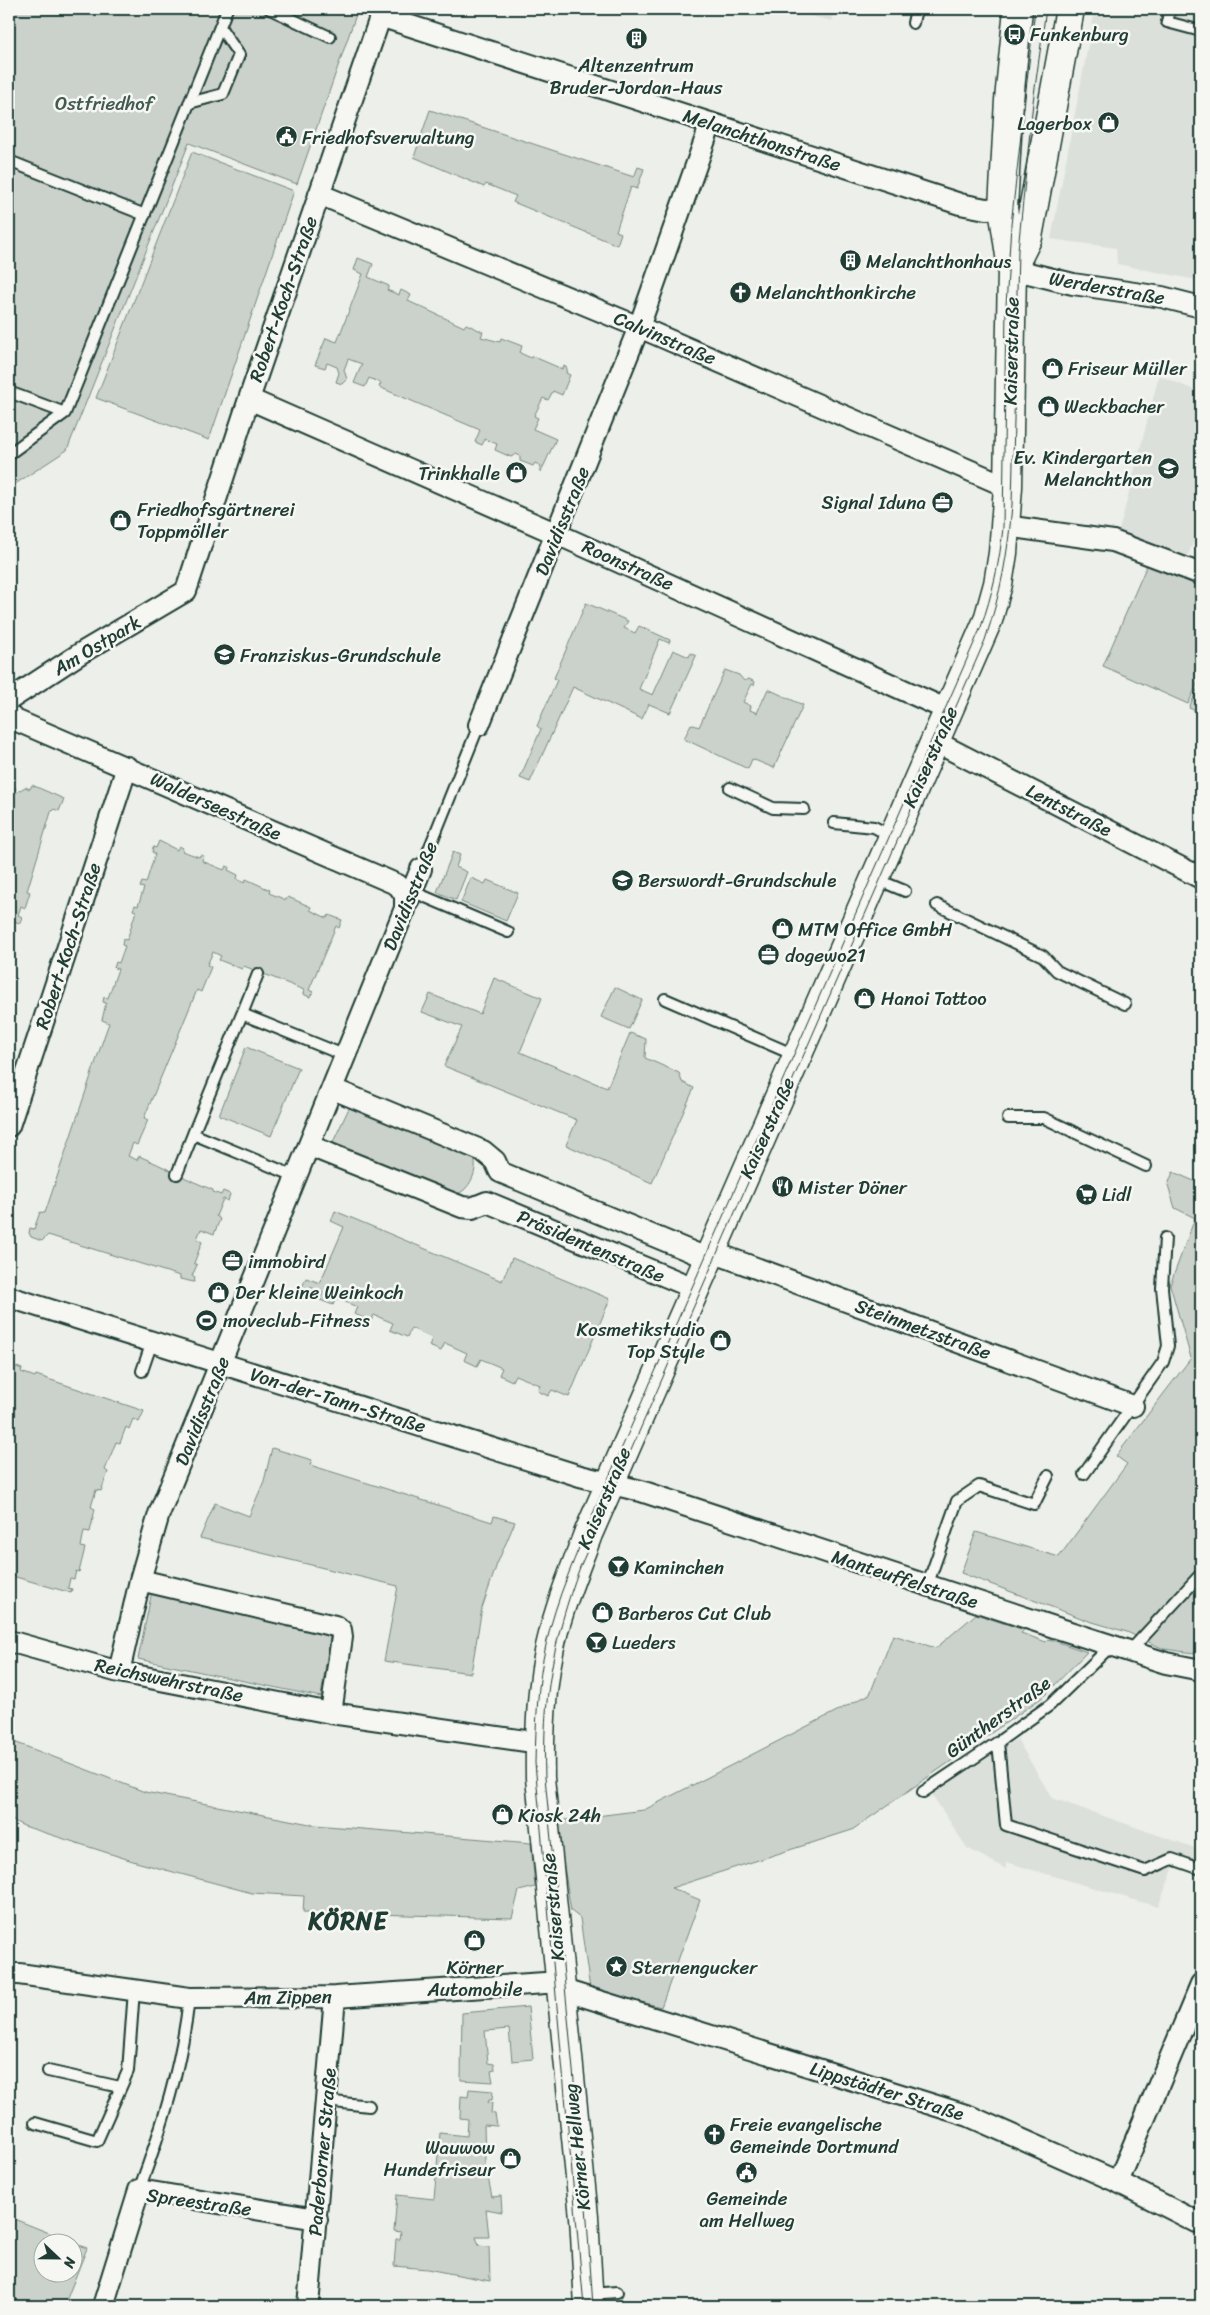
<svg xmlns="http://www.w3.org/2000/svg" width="1210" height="2315" font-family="Sriracha,sans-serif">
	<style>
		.built { fill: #dce0db }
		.green { fill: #cbd2cc; stroke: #758880 }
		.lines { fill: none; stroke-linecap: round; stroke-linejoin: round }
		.lane-casing { stroke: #1f3d34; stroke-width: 14 }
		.street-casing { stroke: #1f3d34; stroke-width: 24 }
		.secondary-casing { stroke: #1f3d34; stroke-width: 31 }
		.lane { stroke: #f6f6f2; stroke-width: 10 }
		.street { stroke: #f6f6f2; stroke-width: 20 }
		.secondary { stroke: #f6f6f2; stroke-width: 28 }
		.tram { stroke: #1f3d34; stroke-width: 1 }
		.labels { text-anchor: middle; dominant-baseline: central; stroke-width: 5; stroke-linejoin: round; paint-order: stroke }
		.poi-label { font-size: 19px; fill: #1f3d34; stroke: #f6f6f2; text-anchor: start }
		.park-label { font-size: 19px; fill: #415b52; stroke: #f6f6f2 }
		.street-label { font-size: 19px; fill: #1f3d34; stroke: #f6f6f2 }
		.district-label { font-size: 24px; font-weight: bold; letter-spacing: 1px; fill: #1f3d34; stroke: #f6f6f2 }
	</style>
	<rect width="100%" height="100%" fill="#edefea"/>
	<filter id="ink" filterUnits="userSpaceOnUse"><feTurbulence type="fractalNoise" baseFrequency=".02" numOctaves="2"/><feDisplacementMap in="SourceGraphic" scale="10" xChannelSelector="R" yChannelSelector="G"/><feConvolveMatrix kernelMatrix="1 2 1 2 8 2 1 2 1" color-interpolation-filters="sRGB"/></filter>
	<g filter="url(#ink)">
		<path class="built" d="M782,9h53l-3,12z
			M1095,9h106v272l-84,-17 -1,-16 -65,-9z
			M1159,375l42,18v131l-15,36 -67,-29z
			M1017,1739l35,59 149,52v27l-27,-10 -16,40 -152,-45v7l-39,-21 -36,-55z"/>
		<path class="green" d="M9,9h349l-61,175 -108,-41 -122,307 -58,38z
			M430,110l204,67 4,-10 6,2 -7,20 -6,-2 -15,44 5,2 -4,12 -104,-43 3,-6 -30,-12 -2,3 -70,-30z
			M192,152l102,39 -85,249 -113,-42z
			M358,258l15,6 -5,13 21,9 -2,4 12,5 2,-5 10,5 -3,6 56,26 2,-3 17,8 -2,5 19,5 1,-4 21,8 -2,7 11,5 1,-2 30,13 2,-3 3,2 -1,5 4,2 -8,20 -9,-4 -5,9 -5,-2 -9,18 4,2 -5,11 23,10 -15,33 -2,-1 2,-5 -6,-3 -2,3 -13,-5v-5l-4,-2 -5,3 -16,-7 2,-6 -12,-5 -3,6 -7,-3 5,-12 -101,-43 2,-4 -12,-5 -4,9 -11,-4 8,-19 -14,-5 -4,11 3,9 -5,5 -6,-2 3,-9 -2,-6 -10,-4 -2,5 -10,-3 11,-27 11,4 26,-68 -9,-4z
			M1147,565l54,22v88l-13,29 -85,-38z
			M586,603l42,18 -4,7 11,5 4,-7 31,14 -1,3 -9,-4 -21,50 14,6 20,-45 16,7 2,-4 5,3 -26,57 -21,-9 -7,15 -69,-32 -43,95 -10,-4 21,-49 -4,-3 20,-46 -3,-2z
			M725,670l14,5 5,6 5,-2 6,3 -1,3 -2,-1 -9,18 8,4 -1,4 7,3 11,-24 35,16 -29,63 -22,-9 -4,10 -64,-30 7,-15 8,3z
			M1201,680v33l-12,-5z
			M32,785l32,14 -5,12 -5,-2 -3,3 -24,79 3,1 -5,16 -4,-2 -3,9 4,2 -2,6 -7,-2v-3l-4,-1v-128l5,-3 2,3 -3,2 1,3 11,-7 5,2z
			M159,841l18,9 2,-4 4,2 -1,3 17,6 1,-2 4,1 -2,5 22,9 2,-4 3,1 -1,3 10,5 -1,4 7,4 2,-4 24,11 -1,3 17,7 2,-3 23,10 -1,3 17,8 2,-3 13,5 -3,8 -3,-2 -27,64 4,2 -3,5 -7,-3 1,-4 -60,-24 -2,3 -23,-9 2,-4 -8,-4 -6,13 4,2 -10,25 -4,-2 -53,128 4,2 -11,25 -4,-2 -5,13 9,4 2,-4c25,10 48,24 74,34v2l8,3 2,-4 7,3 -2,7 -5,-2 -7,17 4,3 -6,15 -13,-5 -4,10 5,3 -8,21 3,2 -5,11 3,2 -1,4 -14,-3v-3l-132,-41 -6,6 -11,-4 -2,-4 1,-5 4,1 6,-17 5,1 59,-176 5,-14 -7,-3 4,-17 -3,-1 1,-5 4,1 10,-29 -4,-1 2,-6 3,1 6,-17 -3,-1 1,-6 4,1 9,-29 -3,-1 2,-5 3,1 6,-18 -4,-1 2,-5 4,1 9,-29 -3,-2 1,-5 3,1z
			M453,852l7,3 -4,12 11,5 -11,28 -19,-8z
			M471,878l14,6 2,-4 31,13 -12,28 -45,-19z
			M494,978l48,20 -22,54 87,36 23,-55 16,6 -1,19 34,15 3,9 12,6 -42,95 -86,-38 11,-25 -133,-54 18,-39 -40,-15 8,-18 50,20z
			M615,987l27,13 -13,29 -28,-12z
			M246,1047l53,21 -28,68 -52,-21z
			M350,1106l123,51c7,11 -4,35 -17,37l-121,-49 -2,-3z
			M1173,1172l28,12v470l-37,-5 -37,-17 -38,-11 -128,-48 15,-41 83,25 68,-93 -11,-8 75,-98 -21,-73 25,-67 -20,-10 -7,-23z
			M335,1211l167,70 10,-23 98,41 -41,98 -17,-7 -4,6 -10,-5 2,-6 -25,-10 -3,6 -13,-6 3,-7 -21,-9 -4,7 -13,-6 3,-7 -22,-10 -4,8 -12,-5 3,-8 -21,-10 -4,9 -17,-7 3,-7 -19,-8 -3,6 -17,-7 3,-7 -21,-9 -3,7 -13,-5 3,-7 -13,-6 -4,8 -6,-3 6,-14 14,5 24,-56 -13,-6z
			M9,1364l13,5 -1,3 14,5 1,-2 108,36 -5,11 -6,-3 -4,10 -3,-2 -6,16 -4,-1 -11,28 3,2 -7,19 -5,-1 -5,17 4,2 -5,23 -6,-1 -3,16 4,1 -6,24 -3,-1 -2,8 -4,-1 -2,10 4,1 -1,4 -62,-18z
			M272,1448l40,12 -2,5 182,57 2,-6 21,6 -18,42 -15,44 -11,65 -87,-12 14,-75 -198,-48 15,-35 34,13 15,-35z
			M152,1591l178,45 -9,61 -183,-38z
			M976,1614l48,16 -3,3 25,9 3,-3 38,13 -44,45 -191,133 -181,58 29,12 -39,107 -71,-18 -10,-71 -9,-7 -14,-90 87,-11 226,-116 23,-59 43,13z
			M9,1740l136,52 170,33 216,18 4,44 -16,4 -7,27 -209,-6 1,-16 -52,-3 -116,-31 -112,-36 -15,-7z
			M528,2007l5,52 -21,2 -3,-32 -24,2 3,32 6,1 1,6 -4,1 2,11 -32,-2 1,-67z
			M469,2089l24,2 -1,9h-3l-1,3h4l-1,10 4,1 2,12 -13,-1 1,38 7,34 9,-1 1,16 -16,-3 3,28h-13l3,9 10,1 1,34 -63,-12 -33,-3 2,-27h4l1,-7 -7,-1 3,-36 37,4 6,-66 27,3 1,-17 -8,-1 1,-22 7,1z
			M9,2217l63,25h-30v30h30v-29l15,5 -23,58h-55z"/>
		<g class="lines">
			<defs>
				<path id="lane" d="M270,9l60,28
					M1170,9l-3,13 34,9
					M913,23l3,-14
					M189,103l34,-9 16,-39 -19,-28
					M9,161l136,54
					M9,392l56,21
					M9,454l56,-41 162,-404
					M730,788l43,20 31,1
					M834,823l40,4 17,9
					M421,869l58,-144
					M876,879l29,12
					M409,890l99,42
					M937,905l106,51 14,15 68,33
					M665,999l132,57
					M242,1014l16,-40
					M1008,1118h36l102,48
					M177,1174l16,-40
					M297,1177l-104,-43 49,-120 104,42
					M142,1371l10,-29
					M1084,1474l79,-112 5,-16 -6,-58 3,-50
					M927,1586l30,-85 22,-15 55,18 14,-28
					M1130,1651l71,-77
					M998,1742l8,83 139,46 27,-12 29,10
					M923,1792l75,-50 52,-37 62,-60
					M48,2071l72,16
					M326,2101l43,5
					M35,2123l62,18 31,-70 6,-81
					M139,2190c23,-62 43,-126 50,-192
					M590,2294l27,-2"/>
				<path id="street" d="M380,16l580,188 26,5 17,-1
					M319,194l320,133 369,160
					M1012,269l61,15 89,13 39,10
					M249,399l308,135 393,177
					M1006,526l107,15 88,33
					M9,700l72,-47 105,-62 63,-192 134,-390
					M9,715l6,5 383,165 7,10v15
					M479,725l160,-398 72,-204
					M936,742l265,136
					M333,1089l150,62 12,10 5,11 209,87
					M9,1126l118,-359
					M310,1146l152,61 10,1 15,-6 209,87
					M712,1252l421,154
					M9,1297l571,179 61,15 413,136 112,36 35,7
					M140,1580l195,46 6,4 1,7 -11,76
					M9,1641l110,31 212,41 209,30
					M119,1672l21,-92 19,-66 262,-645
					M9,1974h10l170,24 146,-1 225,-15
					M560,1989l409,127 149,66 83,42
					M1118,2182l83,-198
					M103,2306l36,-116 178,29
					M308,2306l27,-309"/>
				<path id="secondary" d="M1012,269l16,-32 42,-228
					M589,2306l-5,-89 -44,-439c-1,-58 2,-116 21,-171 8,-25 18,-49 27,-73l400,-914 10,-36 5,-31 5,-66 4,-218 -9,-61 6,-108 9,-91"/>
			</defs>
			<use href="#lane" class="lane-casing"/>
			<use href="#street" class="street-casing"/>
			<use href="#secondary" class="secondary-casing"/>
			<use href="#lane" class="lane"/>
			<use href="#street" class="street"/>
			<use href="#secondary" class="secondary"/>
			<path class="tram" d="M584,2306l-49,-543c1,-39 2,-79 11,-118 10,-47 31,-91 49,-136l386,-882c11,-33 19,-65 22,-100l3,-221 5,-81 24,-216
				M593,2306l-7,-100 -41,-429c-3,-78 8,-137 35,-210l405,-927c16,-47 23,-86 27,-135l6,-255 15,-148 13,-93"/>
		</g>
	</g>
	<defs>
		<symbol id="bus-disc" viewBox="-11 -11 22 22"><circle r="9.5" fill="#1f3d34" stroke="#f6f6f2"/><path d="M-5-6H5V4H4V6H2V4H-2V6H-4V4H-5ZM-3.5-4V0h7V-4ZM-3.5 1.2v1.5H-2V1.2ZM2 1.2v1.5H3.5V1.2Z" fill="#fff"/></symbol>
		<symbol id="building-disc" viewBox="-11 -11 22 22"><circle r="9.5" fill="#1f3d34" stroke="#f6f6f2"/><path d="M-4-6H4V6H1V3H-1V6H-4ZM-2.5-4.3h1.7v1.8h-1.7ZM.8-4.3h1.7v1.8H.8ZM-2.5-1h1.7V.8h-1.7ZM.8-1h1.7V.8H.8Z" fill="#fff"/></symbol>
		<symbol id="shop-disc" viewBox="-11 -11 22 22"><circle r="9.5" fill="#1f3d34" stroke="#f6f6f2"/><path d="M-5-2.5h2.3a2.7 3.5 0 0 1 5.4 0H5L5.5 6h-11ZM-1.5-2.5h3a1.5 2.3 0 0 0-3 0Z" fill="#fff"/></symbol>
		<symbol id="civic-disc" viewBox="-11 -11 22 22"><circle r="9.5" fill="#1f3d34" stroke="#f6f6f2"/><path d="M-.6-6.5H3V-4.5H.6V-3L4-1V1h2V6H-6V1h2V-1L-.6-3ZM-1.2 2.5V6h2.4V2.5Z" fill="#fff"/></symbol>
		<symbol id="church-disc" viewBox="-11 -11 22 22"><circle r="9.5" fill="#1f3d34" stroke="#f6f6f2"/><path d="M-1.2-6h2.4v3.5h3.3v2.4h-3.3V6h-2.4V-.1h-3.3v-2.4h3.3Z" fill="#fff"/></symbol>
		<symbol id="school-disc" viewBox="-11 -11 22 22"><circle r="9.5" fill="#1f3d34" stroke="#f6f6f2"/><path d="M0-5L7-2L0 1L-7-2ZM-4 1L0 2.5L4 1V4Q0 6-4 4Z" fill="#fff"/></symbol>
		<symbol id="office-disc" viewBox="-11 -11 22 22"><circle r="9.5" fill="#1f3d34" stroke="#f6f6f2"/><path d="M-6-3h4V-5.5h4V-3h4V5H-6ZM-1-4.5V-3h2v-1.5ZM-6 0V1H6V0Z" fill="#fff"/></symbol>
		<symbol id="restaurant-disc" viewBox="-11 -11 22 22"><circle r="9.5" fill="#1f3d34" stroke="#f6f6f2"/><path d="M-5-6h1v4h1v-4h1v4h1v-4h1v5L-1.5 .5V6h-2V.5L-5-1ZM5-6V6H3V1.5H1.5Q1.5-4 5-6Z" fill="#fff"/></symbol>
		<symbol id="supermarket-disc" viewBox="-11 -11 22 22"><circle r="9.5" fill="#1f3d34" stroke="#f6f6f2"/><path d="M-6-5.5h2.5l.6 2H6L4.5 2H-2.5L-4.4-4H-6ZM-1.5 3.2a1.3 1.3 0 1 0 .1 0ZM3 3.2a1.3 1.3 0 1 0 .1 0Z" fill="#fff"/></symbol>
		<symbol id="stadium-disc" viewBox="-11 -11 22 22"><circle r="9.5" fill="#1f3d34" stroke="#f6f6f2"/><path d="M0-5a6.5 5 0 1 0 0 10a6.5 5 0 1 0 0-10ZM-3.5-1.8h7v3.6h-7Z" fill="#fff"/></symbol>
		<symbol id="bar-disc" viewBox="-11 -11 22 22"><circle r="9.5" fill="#1f3d34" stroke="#f6f6f2"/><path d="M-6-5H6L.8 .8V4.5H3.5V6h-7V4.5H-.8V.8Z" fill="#fff"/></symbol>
		<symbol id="sight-disc" viewBox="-11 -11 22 22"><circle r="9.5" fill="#1f3d34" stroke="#f6f6f2"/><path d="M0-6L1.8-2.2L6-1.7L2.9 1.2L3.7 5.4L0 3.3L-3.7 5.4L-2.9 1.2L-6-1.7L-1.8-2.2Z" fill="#fff"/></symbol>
	</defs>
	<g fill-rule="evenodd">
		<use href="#bus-disc" x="1002" y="22" width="25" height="25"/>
		<use href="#building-disc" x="624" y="26" width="25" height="25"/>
		<use href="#shop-disc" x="1096" y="110" width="25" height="25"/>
		<use href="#civic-disc" x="274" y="124" width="25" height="25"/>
		<use href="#building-disc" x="838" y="248" width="25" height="25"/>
		<use href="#church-disc" x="728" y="280" width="25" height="25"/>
		<use href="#shop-disc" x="1040" y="356" width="25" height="25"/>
		<use href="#shop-disc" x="1036" y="394" width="25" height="25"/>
		<use href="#school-disc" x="1156" y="456" width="25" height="25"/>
		<use href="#shop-disc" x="504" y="460" width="25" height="25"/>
		<use href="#office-disc" x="930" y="490" width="25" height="25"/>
		<use href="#shop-disc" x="108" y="508" width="25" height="25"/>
		<use href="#school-disc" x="212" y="642" width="25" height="25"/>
		<use href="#school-disc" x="610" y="868" width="25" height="25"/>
		<use href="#shop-disc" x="770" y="916" width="25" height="25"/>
		<use href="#office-disc" x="756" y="942" width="25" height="25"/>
		<use href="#shop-disc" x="852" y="986" width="25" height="25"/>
		<use href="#restaurant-disc" x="770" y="1174" width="25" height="25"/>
		<use href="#supermarket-disc" x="1074" y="1182" width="25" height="25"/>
		<use href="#office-disc" x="220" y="1248" width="25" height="25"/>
		<use href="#shop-disc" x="206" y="1280" width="25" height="25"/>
		<use href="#stadium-disc" x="194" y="1308" width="25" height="25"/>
		<use href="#shop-disc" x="708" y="1328" width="25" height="25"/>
		<use href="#bar-disc" x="606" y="1554" width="25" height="25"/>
		<use href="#shop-disc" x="590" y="1600" width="25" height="25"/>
		<use href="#bar-disc" x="584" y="1630" width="25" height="25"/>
		<use href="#shop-disc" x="490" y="1802" width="25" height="25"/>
		<use href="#shop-disc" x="462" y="1928" width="25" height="25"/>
		<use href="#sight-disc" x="604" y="1954" width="25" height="25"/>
		<use href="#church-disc" x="702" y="2122" width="25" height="25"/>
		<use href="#shop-disc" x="498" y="2146" width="25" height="25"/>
		<use href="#civic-disc" x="734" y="2160" width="25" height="25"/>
	</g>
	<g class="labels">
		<g class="poi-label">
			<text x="1030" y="34">Funkenburg</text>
			<text x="636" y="65" text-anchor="middle">Altenzentrum<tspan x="636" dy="22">Bruder-Jordan-Haus</tspan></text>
			<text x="1092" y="123" text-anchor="end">Lagerbox</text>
			<text x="302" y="137">Friedhofsverwaltung</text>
			<text x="866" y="261">Melanchthonhaus</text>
			<text x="756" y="292">Melanchthonkirche</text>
			<text x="1068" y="368">Friseur Müller</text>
			<text x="1064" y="406">Weckbacher</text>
			<text x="1152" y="457" text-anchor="end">Ev. Kindergarten<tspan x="1152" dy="22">Melanchthon</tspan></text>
			<text x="500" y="473" text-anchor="end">Trinkhalle</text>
			<text x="926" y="502" text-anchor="end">Signal Iduna</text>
			<text x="137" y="509">Friedhofsgärtnerei<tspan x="137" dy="22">Toppmöller</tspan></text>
			<text x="240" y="655">Franziskus-Grundschule</text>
			<text x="638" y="880">Berswordt-Grundschule</text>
			<text x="798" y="929">MTM Office GmbH</text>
			<text x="785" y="955">dogewo21</text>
			<text x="881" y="998">Hanoi Tattoo</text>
			<text x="798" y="1187">Mister Döner</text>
			<text x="1102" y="1194">Lidl</text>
			<text x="248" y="1261">immobird</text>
			<text x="235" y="1292">Der kleine Weinkoch</text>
			<text x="223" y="1320">moveclub-Fitness</text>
			<text x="705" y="1329" text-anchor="end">Kosmetikstudio<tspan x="705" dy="22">Top Style</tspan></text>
			<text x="634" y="1567">Kaminchen</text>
			<text x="618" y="1613">Barberos Cut Club</text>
			<text x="612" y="1642">Lueders</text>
			<text x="518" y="1815">Kiosk 24h</text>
			<text x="475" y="1967" text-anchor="middle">Körner<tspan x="475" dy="22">Automobile</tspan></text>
			<text x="632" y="1967">Sternengucker</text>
			<text x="730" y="2124">Freie evangelische<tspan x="730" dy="22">Gemeinde Dortmund</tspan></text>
			<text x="495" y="2147" text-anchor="end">Wauwow<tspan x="495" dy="22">Hundefriseur</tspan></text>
			<text x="747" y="2198" text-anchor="middle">Gemeinde<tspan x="747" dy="22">am Hellweg</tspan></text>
		</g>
		<g class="park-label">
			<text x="104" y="103">Ostfriedhof</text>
		</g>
		<g class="street-label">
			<text transform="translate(762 140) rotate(18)">Melanchthonstraße</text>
			<text transform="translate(1107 288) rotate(10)">Werderstraße</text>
			<text transform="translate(283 299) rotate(-71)">Robert-Koch-Straße</text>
			<text transform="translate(665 338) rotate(23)">Calvinstraße</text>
			<text transform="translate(1011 351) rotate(-89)">Kaiserstraße</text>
			<text transform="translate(562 521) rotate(-68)">Davidisstraße</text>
			<text transform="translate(628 565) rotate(24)">Roonstraße</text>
			<text transform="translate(97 645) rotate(-31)">Am Ostpark</text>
			<text transform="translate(930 757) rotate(-66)">Kaiserstraße</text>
			<text transform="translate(216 806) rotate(24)">Walderseestraße</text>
			<text transform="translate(1069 810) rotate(27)">Lentstraße</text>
			<text transform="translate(410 896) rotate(-68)">Davidisstraße</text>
			<text transform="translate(68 946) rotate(-72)">Robert-Koch-Straße</text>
			<text transform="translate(767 1128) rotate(-66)">Kaiserstraße</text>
			<text transform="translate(591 1246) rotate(23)">Präsidentenstraße</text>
			<text transform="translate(923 1329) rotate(20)">Steinmetzstraße</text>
			<text transform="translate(338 1400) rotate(17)">Von-der-Tann-Straße</text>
			<text transform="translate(202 1411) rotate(-68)">Davidisstraße</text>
			<text transform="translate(604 1498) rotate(-67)">Kaiserstraße</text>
			<text transform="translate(905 1579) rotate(18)">Manteuffelstraße</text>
			<text transform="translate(169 1680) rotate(12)">Reichswehrstraße</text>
			<text transform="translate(998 1717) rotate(-36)">Güntherstraße</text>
			<text transform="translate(553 1907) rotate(-95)">Kaiserstraße</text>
			<text transform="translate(288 1997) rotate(-1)">Am Zippen</text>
			<text transform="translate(887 2091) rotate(17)">Lippstädter Straße</text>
			<text transform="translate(577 2147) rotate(-96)">Körner Hellweg</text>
			<text transform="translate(322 2152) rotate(-85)">Paderborner Straße</text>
			<text transform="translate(199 2202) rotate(8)">Spreestraße</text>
		</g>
		<g class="district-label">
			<text x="348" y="1921">KÖRNE</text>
		</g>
	</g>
	<rect width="1210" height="2315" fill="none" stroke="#f6f6f2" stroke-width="30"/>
	<rect x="15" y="15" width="1180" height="2285" fill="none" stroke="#1f3d34" stroke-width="2" filter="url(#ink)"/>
	<g transform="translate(58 2258) rotate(112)"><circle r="24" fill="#f6f6f2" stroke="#a0aca6"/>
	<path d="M0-4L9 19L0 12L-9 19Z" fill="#1f3d34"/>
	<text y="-8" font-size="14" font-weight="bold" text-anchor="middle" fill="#1f3d34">N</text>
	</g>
</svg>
